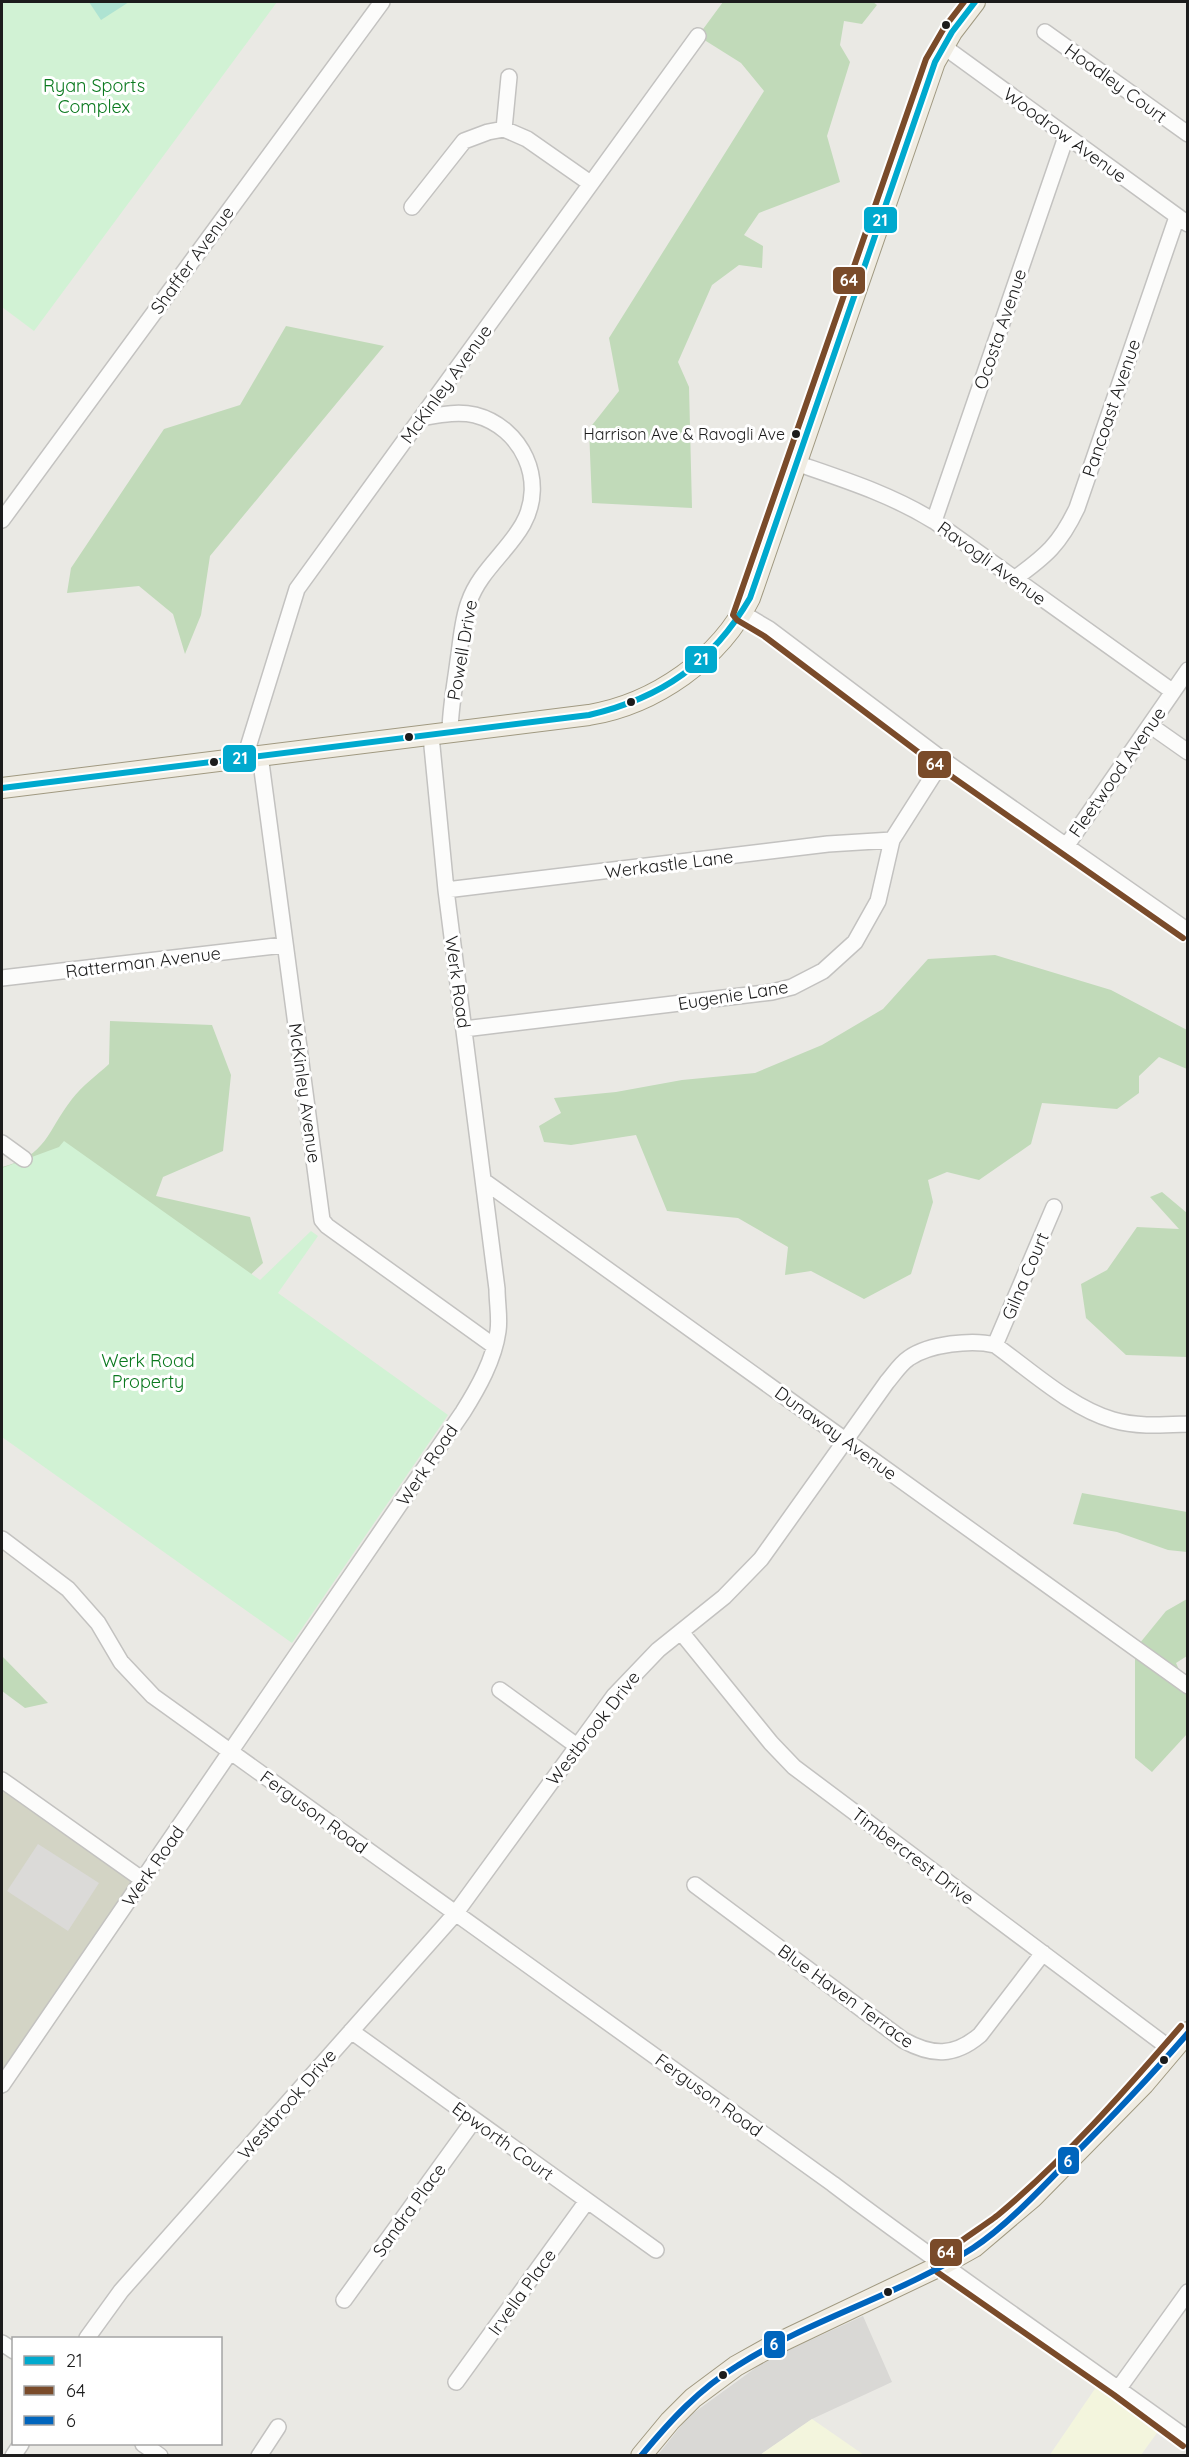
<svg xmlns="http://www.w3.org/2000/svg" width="1189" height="2457" font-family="Quicksand,sans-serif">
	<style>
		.residential { fill: #d9d8d5 }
		.education { fill: #f3f5dd }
		.construction { fill: #d3d4c5 }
		.forest { fill: #c1dab9 }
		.park { fill: #d1f2d4 }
		.pitch { fill: #aee3d2 }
		.parking { fill: #dbdad8 }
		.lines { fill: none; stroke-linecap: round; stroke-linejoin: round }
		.minor-casing { stroke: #c3c2c0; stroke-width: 18 }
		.major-casing { stroke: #a09981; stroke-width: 22 }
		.minor { stroke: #fcfcfb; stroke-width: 15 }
		.major { stroke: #f0ece2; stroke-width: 20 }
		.bus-1-casing { stroke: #fff; stroke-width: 10 }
		.bus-2-casing { stroke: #fff; stroke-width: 10 }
		.bus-3-casing { stroke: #fff; stroke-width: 10 }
		.bus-1 { stroke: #00a9ce; stroke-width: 6 }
		.bus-2 { stroke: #7a4b2a; stroke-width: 6 }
		.bus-3 { stroke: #0065bd; stroke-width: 6 }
		.bus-dot { fill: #1c1c1c; stroke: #fff; stroke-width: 2 }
		.labels { text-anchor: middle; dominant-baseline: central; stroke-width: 6; stroke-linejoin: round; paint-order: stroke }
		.bus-label { font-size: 16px; fill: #1c1c1c; stroke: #fff; text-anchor: end }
		.street-label { font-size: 18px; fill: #1c1c1c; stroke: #fff }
		.park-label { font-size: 18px; fill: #0a791e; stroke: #fff }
		.line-badge { stroke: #fff; stroke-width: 2 }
		.badge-label { font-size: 16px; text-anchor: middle; font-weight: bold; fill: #fff }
	</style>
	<rect width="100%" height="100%" fill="#eae9e4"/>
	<path class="residential" d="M863,2316l29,66 -80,37 -52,36 -103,1 31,-39 77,-56z"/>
	<path class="education" d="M1103,2377l62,45 -24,33 -92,1z
		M812,2419l52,36h-104z"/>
	<path class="construction" d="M2,1780l141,100 -141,205z"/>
	<path class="forest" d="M723,2h150l4,3 -15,19 -18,-3 -4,24 10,17 -23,74 13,46 -81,31 -15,22 19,11 -1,22 -23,-3 -27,20 -34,77 11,25 3,121 -100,-5 -3,-74 30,-38 -10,-53 155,-247 -23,-28 -43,-27z
		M286,326l98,20 -174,210 -9,59 -16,39 -12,-40 -34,-28 -72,7 4,-25 93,-139 76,-24z
		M995,955l116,35 76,40v39l-28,-12 -20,19v17l-22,16 -75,-6 -11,41 -52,36 -32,-8 -19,8 5,22 -22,72 -47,25 -53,-28 -26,4 3,-28 -50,-29 -71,-7 -31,-76 -65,10 -27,-3 -5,-16 22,-13 -7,-15 62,-6 66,-12 73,-7 67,-28 61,-36 45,-50z
		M110,1021l102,4 19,50 -8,76 -60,26 -7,19 94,21 13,46 -83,78 -178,58v-232c45,-11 45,-36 70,-68 10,-13 25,-24 37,-35z
		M1162,1192l25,21v144l-61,-2 -40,-37 -5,-34 26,-14 30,-43 42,2 -29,-32z
		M1082,1493l105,19v40l-19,-2 -51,-18 -44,-8z
		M1187,1599v57l-11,7 11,24v47l-35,38 -17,-14v-109l31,-38z
		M2,1656l46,47 -23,5 -23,-17z"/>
	<path class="park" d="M2,2h275l-243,329 -32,-24z
		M64,1141l196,139 51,-49 7,5 -40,57 170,122 -156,228 -290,-206v-269l57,-21z"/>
	<path class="pitch" d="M89,2h40l-28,18z"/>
	<path class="parking" d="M38,1844l61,39 -31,48 -61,-40z"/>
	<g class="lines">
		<defs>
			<path id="minor" d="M1045,32l143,102
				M943,46l245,178
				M504,129l5,-52
				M412,207l52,-66 24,-9 16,-3 23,10 63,44
				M421,418c18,-3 36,-7 54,-3 47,12 72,66 48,109 -15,27 -44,48 -54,78 -7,18 -8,40 -11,59 -3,24 -8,48 -8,72
				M796,463c49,17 94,31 138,58l238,170
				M2,520l380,-518
				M934,521l132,-384
				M1014,579c32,-23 46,-35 63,-71l100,-291
				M742,613l27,16 174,131 245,171
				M1151,726l37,26
				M260,755l62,465 5,6 167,120
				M245,757l52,-168 401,-553
				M1067,845l121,-175
				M446,890l382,-46 64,-4
				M2,978l282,-33
				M464,1029l308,-37 20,-5 31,-16 32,-29 23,-41 14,-61 51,-80
				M2,1143l22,16
				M484,1181l704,505
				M995,1345l59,-138
				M2,1539l66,50 30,34 23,39 32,34 680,488c116,88 237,169 355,255
				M681,1632l90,111 23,24 378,283
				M500,1690l77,56
				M2,1780l141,100
				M695,1885l208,155c29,16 51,17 77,-5l63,-82
				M351,2031l305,219
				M2,2085l461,-673c15,-24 31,-52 35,-81 2,-13 -1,-28 -1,-42l-51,-399 -15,-154
				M344,2300l130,-180
				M87,2338l34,-47 334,-377 159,-218 44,-46 66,-53 37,-38 126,-177c7,-8 13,-18 22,-24 20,-14 63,-19 86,-13 35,25 76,63 118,75 24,7 50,5 75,4
				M2,2343l12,8
				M456,2382l131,-181
				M1119,2388l69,-96
				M143,2444l17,12
				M13,2456l8,-12
				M259,2456l19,-29"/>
			<path id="major" d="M2,788l587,-73c66,-11 131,-56 161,-117l185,-536 17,-30 23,-30
				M641,2456l29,-35 23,-23 43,-32 34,-19 172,-82 32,-18 59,-50 111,-113 44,-52"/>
		</defs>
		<use href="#minor" class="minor-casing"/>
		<use href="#major" class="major-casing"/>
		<use href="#minor" class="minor"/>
		<use href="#major" class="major"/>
		<defs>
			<path id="bus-1" d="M2,788l587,-73c73,-17 123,-52 161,-117l185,-536 17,-30 23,-30"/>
			<path id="bus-2" d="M964,2l-20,26 -18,31 -193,556 4,5 27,16 174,131 245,171
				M1181,2026c-57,66 -116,133 -183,189 -11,9 -62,41 -65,50l4,7 177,123 69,51"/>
			<path id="bus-3" d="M641,2456c29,-35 58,-67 96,-90 73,-47 163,-71 236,-118 32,-21 67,-58 94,-86 42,-42 82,-84 121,-129"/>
		</defs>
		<use href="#bus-1" class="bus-1-casing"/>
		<use href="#bus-2" class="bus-2-casing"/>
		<use href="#bus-3" class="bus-3-casing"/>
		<use href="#bus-1" class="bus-1"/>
		<use href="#bus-2" class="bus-2"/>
		<use href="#bus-3" class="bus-3"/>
	</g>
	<g class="bus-dot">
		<circle cx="946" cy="25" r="5"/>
		<circle cx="796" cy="434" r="5"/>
		<circle cx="631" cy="702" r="5"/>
		<circle cx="409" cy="737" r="5"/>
		<circle cx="214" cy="762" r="5"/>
		<circle cx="1164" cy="2060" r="5"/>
		<circle cx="888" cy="2292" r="5"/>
		<circle cx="723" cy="2375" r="5"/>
	</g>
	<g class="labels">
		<g class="bus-label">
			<text x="785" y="434">Harrison Ave &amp; Ravogli Ave</text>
		</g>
		<g class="street-label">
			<text transform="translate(1116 83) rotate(36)">Hoadley Court</text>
			<text transform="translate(1065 135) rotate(36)">Woodrow Avenue</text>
			<text transform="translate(192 260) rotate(-54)">Shaffer Avenue</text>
			<text transform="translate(1000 329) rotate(-71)">Ocosta Avenue</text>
			<text transform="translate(446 384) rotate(-54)">McKinley Avenue</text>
			<text transform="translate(1111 408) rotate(-71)">Pancoast Avenue</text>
			<text transform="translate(992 563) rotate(36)">Ravogli Avenue</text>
			<text transform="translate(462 650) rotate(-80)">Powell Drive</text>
			<text transform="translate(1117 772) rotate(-55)">Fleetwood Avenue</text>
			<text transform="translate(669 864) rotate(-7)">Werkastle Lane</text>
			<text transform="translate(143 962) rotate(-7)">Ratterman Avenue</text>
			<text transform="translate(458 982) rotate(82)">Werk Road</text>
			<text transform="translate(733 995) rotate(-9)">Eugenie Lane</text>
			<text transform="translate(305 1093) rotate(82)">McKinley Avenue</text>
			<text transform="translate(1025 1276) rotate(-67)">Gilna Court</text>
			<text transform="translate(836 1433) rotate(36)">Dunaway Avenue</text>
			<text transform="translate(427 1465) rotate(-56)">Werk Road</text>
			<text transform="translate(593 1728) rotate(-52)">Westbrook Drive</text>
			<text transform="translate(314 1812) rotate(36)">Ferguson Road</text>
			<text transform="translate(913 1856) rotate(37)">Timbercrest Drive</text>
			<text transform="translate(153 1866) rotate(-55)">Werk Road</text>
			<text transform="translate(846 1996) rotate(36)">Blue Haven Terrace</text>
			<text transform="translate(709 2095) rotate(36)">Ferguson Road</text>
			<text transform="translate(287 2104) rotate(-49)">Westbrook Drive</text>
			<text transform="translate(503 2141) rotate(36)">Epworth Court</text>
			<text transform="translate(409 2210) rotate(-54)">Sandra Place</text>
			<text transform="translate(522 2292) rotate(-54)">Irvella Place</text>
		</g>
		<g class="park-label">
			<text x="94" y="85">Ryan Sports<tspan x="94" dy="21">Complex</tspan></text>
			<text x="148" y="1360">Werk Road<tspan x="148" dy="21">Property</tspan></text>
		</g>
	</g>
	<g class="line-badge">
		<rect x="863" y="206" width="35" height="28" rx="6" fill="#00a9ce"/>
		<rect x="832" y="266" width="34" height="29" rx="6" fill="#7a4b2a"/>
		<rect x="684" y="645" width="34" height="29" rx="6" fill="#00a9ce"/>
		<rect x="222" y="744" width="35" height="29" rx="6" fill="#00a9ce"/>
		<rect x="917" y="750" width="35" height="29" rx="6" fill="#7a4b2a"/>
		<rect x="1057" y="2146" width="23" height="29" rx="6" fill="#0065bd"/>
		<rect x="929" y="2238" width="34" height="29" rx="6" fill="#7a4b2a"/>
		<rect x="763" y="2330" width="23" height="29" rx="6" fill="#0065bd"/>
	</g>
	<g class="badge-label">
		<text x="880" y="226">21</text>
		<text x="849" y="286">64</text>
		<text x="701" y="665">21</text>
		<text x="240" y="764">21</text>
		<text x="935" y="770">64</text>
		<text x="1068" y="2167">6</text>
		<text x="946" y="2258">64</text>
		<text x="774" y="2350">6</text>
	</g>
	<rect width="1189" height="2457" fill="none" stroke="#1c1c1c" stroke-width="6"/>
	<rect x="12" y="2337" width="210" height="108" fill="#ffffff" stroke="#a4a4a4" stroke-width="1.5"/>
	<rect x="24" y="2356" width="30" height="9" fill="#00a9ce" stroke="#a4a4a4" stroke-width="1.5"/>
	<text x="66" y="2367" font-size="18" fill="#1c1c1c">21</text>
	<rect x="24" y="2386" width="30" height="9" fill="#7a4b2a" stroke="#a4a4a4" stroke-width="1.5"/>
	<text x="66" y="2397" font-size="18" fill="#1c1c1c">64</text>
	<rect x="24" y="2416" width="30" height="9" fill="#0065bd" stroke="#a4a4a4" stroke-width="1.5"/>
	<text x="66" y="2427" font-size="18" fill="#1c1c1c">6</text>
</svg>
